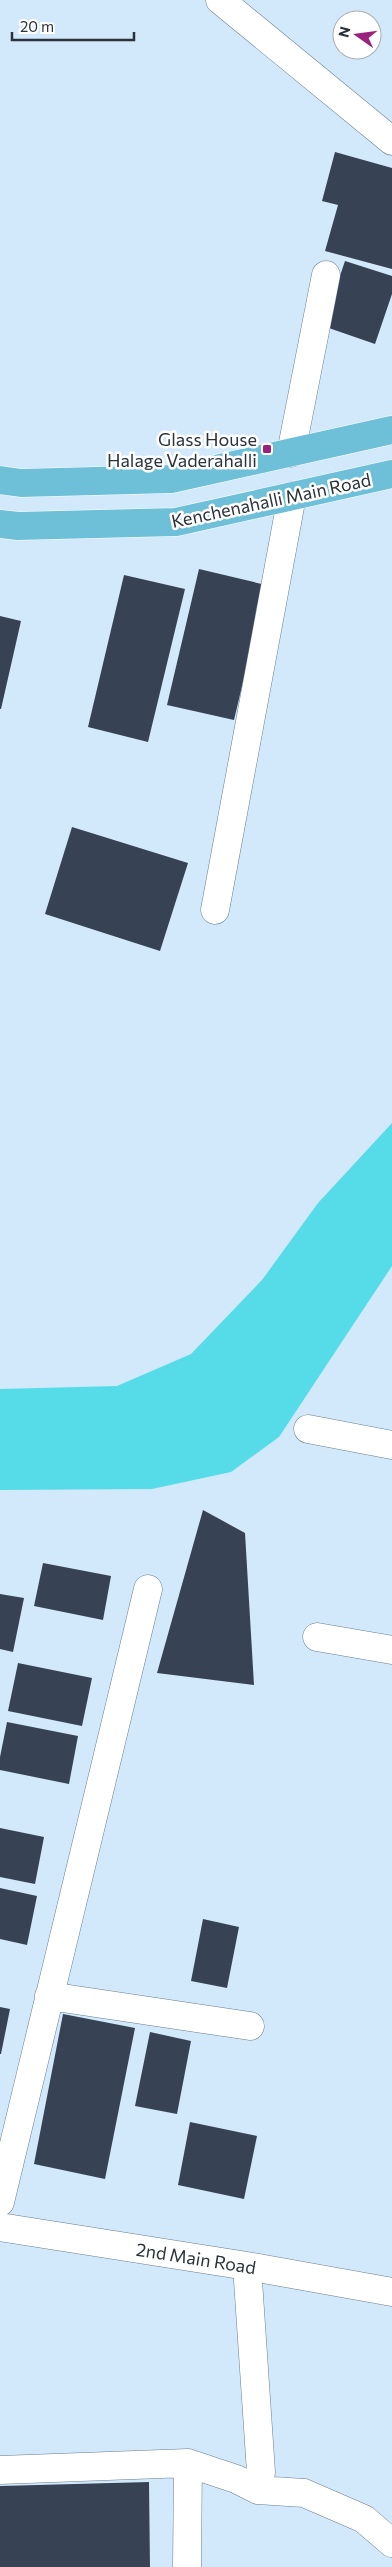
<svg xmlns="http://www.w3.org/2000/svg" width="392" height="2567" font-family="Commissioner,sans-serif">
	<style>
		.water { fill: #56dce9 }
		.building { fill: #384255 }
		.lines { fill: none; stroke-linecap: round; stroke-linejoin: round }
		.minor-casing { stroke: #697e8f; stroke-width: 29 }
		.major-casing { stroke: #fff; stroke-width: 29 }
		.minor { stroke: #fff; stroke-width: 28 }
		.major { stroke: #6dc0d7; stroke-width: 28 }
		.poi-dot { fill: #9a227c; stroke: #fff; stroke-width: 2 }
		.labels { text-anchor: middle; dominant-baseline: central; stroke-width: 5; stroke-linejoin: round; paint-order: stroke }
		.poi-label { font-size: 18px; fill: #2a333a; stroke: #fff; text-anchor: end }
		.street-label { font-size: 18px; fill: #2a333a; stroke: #fff }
	</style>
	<rect width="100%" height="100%" fill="#d2e9fc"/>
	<path class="water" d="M392,1123v143l-113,171 -48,35 -79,17 -152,1v-101l117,-3 74,-32 71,-74 56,-77z"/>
	<path class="building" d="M335,152l57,16v101l-67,-18 13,-46 -16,-4z
		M345,261l47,15v18l-17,50 -52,-18z
		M199,569l67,16 -32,135 -67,-15z
		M124,575l61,14 -37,153 -60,-15z
		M0,616l21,5 -20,88h-1z
		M72,827l116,36 -28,88 -115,-37z
		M203,1510l42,23 9,152 -97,-12z
		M43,1563l68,13 -8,44 -69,-14z
		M0,1594l24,4 -11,54 -13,-3z
		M18,1663l74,15 -10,48 -74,-15z
		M7,1722l71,14 -9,48 -69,-14v-13z
		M0,1828l44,9 -9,47 -35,-7z
		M0,1888l37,8 -10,49 -27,-6z
		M203,1919l36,8 -12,61 -36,-7z
		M0,2007l10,2 -9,45h-1z
		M63,2014l72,14 -30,151 -71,-15z
		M150,2032l41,9 -14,73 -42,-8z
		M190,2122l67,14 -13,63 -66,-14z
		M149,2482l1,85h-150v-81z"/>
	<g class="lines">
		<defs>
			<path id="minor" d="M220,0l172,141
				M291,453l35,-178
				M215,910l77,-414
				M308,1429l84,16
				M317,1637l75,13
				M49,1996l201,30
				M0,2202l148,-613
				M0,2227l247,39 145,26
				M0,2470l188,-7 48,16 22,11 3,-18 -14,-206
				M258,2490l46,3 60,26 28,24
				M187,2567l1,-104"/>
			<path id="major" d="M0,480l21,3 150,-4 221,-49
				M0,524l18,2 158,-4 216,-48"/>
		</defs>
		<use href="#minor" class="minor-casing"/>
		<use href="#major" class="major-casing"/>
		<use href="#minor" class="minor"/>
		<use href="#major" class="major"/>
	</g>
	<rect class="poi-dot" x="262" y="444" width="10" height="10" rx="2.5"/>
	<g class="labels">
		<g class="poi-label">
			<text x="257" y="439">Glass House<tspan x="257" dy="21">Halage Vaderahalli</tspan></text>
		</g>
		<g class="street-label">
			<text transform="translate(271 500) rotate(-12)">Kenchenahalli Main Road</text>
			<text transform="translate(196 2258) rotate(9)">2nd Main Road</text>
		</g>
	</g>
	<g transform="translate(357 35) rotate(284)"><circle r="24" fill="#ffffff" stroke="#aaadb0"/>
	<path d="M0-4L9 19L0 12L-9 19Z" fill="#9a227c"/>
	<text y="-8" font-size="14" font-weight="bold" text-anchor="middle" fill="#2a333a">N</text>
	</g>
	<path d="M12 32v8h122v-8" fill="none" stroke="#2a333a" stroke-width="2.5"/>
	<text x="20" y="32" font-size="15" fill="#2a333a" stroke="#ffffff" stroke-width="4" paint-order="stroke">20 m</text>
</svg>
